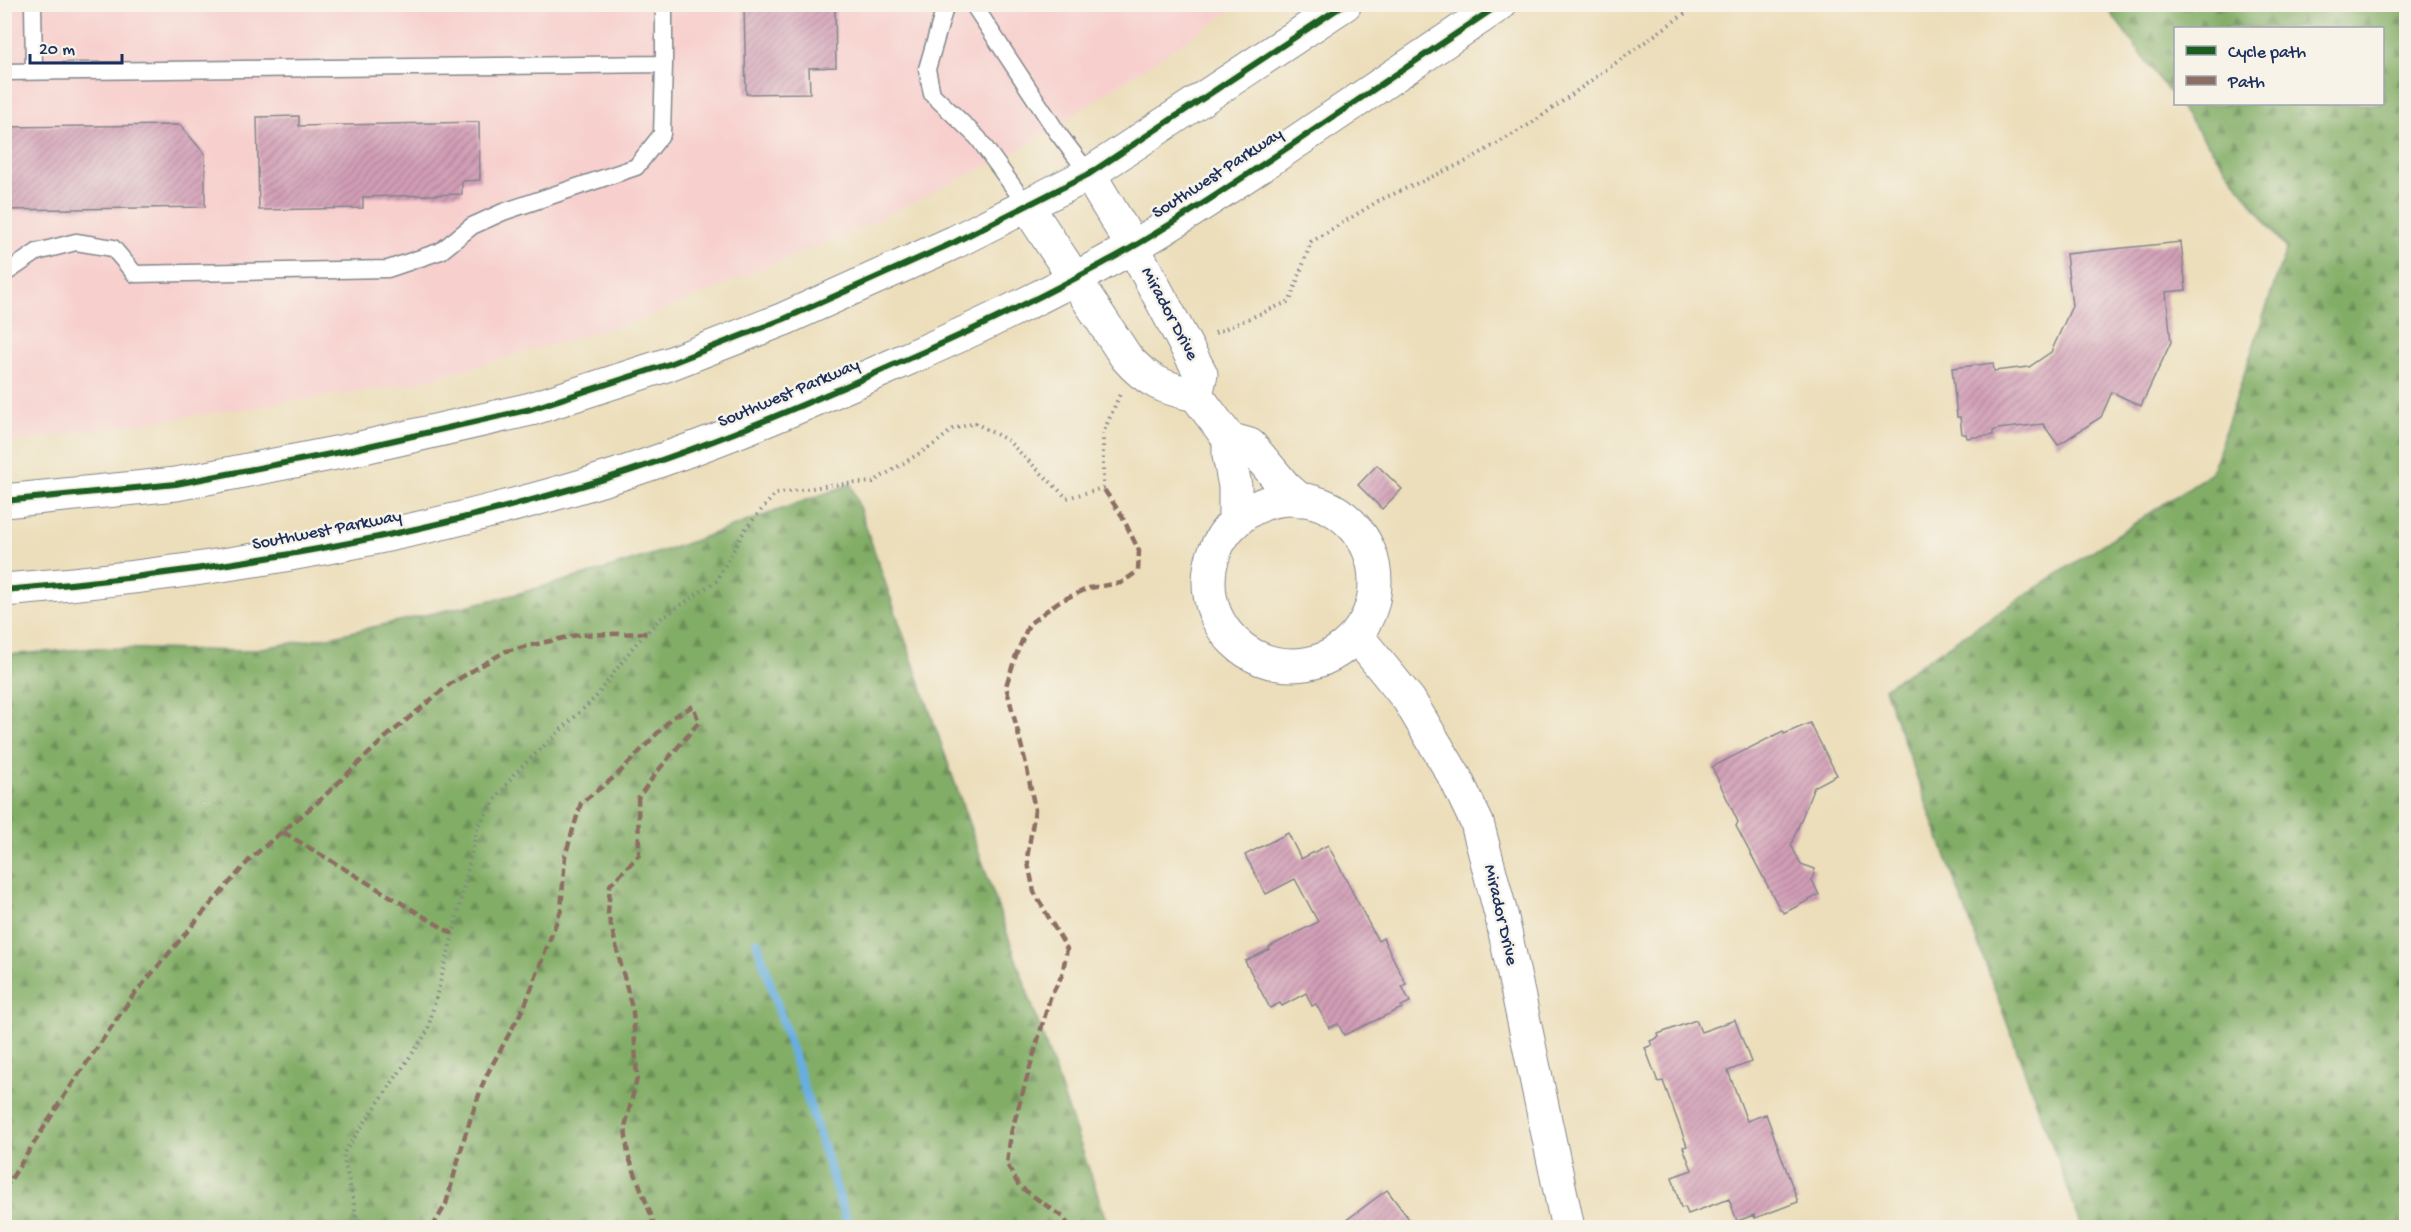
<svg xmlns="http://www.w3.org/2000/svg" width="2411" height="1232" font-family="'Gochi Hand',sans-serif">
	<style>
		.built { fill: #f7d0ce }
		.forest { fill: url(#forest-firs); stroke: #4e6e62; stroke-width: 1.5 }
		.lines { fill: none; stroke-linecap: round; stroke-linejoin: round }
		.stream { stroke: #68aedf; stroke-width: 9 }
		.building { fill: url(#building-hatch) }
		.lane-casing { stroke: #84868c; stroke-width: 19 }
		.street-casing { stroke: #84868c; stroke-width: 35 }
		.secondary-casing { stroke: #84868c; stroke-width: 35 }
		.path { stroke: #84868c; stroke-width: 4; stroke-dasharray: 1.5 4.5; stroke-linecap: butt }
		.lane { stroke: #fff; stroke-width: 16 }
		.street { stroke: #fff; stroke-width: 33 }
		.secondary { stroke: #fff; stroke-width: 33 }
		.quiet { stroke: #8d6e63; stroke-width: 4.5; stroke-dasharray: 9 4.5; stroke-linecap: butt }
		.cycleway-casing { stroke: #f7f3e8; stroke-width: 10 }
		.cycleway { stroke: #1b5e20; stroke-width: 6 }
		.labels { text-anchor: middle; dominant-baseline: central; stroke-width: 5; stroke-linejoin: round; paint-order: stroke }
		.street-label { font-size: 18px; fill: #1b2f5e; stroke: #f7f3e8 }
	</style>
	<defs>
		<pattern id="forest-firs" width="22" height="20" patternUnits="userSpaceOnUse" patternTransform="scale(1.5)"><rect width="22" height="20" fill="#82ad66"/><path d="M5 1l3.5 6h-7zM16 11l3.5 6h-7z" fill="#6a8d57"/></pattern>
		<pattern id="building-hatch" width="6" height="6" patternUnits="userSpaceOnUse" patternTransform="scale(1.5)"><rect width="6" height="6" fill="#d29eb6"/><path d="M-1 1l2-2M0 6l6-6M5 7l2-2" fill="none" stroke="#aa8197"/></pattern>
	</defs>
	<rect width="100%" height="100%" fill="#f7f3e8"/>
	<filter id="ink" filterUnits="userSpaceOnUse"><feTurbulence type="fractalNoise" baseFrequency=".0167" numOctaves="2"/><feDisplacementMap in="SourceGraphic" scale="12" xChannelSelector="R" yChannelSelector="G"/><feConvolveMatrix kernelMatrix="1 2 1 2 8 2 1 2 1" color-interpolation-filters="sRGB"/></filter>
	<filter id="wash" filterUnits="userSpaceOnUse"><feTurbulence type="fractalNoise" baseFrequency=".008" numOctaves="4" result="noise"/><feDisplacementMap in="SourceGraphic" scale="24" xChannelSelector="R" yChannelSelector="G"/><feGaussianBlur stdDeviation="1.35" result="paint"/><feColorMatrix in="noise" values="0 0 0 0 0 0 0 0 0 0 0 0 0 0 0 0 0 1.4 0 .05"/><feComposite in="paint" operator="in"/></filter>
	<g filter="url(#wash)">
		<rect width="100%" height="100%" fill="#ecdeba"/>
		<path class="built" d="M4,5h1236l-212,140 -158,79 -227,95 -231,65 -407,59z"/>
		<path class="forest" d="M2105,5h301v1222h-324l-198,-539 327,-215 75,-224 -108,-145h204v-76h-206l-1,72z
			M851,484l258,743h-1104v-572l92,-7 147,3 90,-15 175,-40 87,-24 86,-27z"/>
		<g class="lines">
			<path class="stream" d="M757,942l92,286"/>
		</g>
		<g id="blocks">
			<path class="building" d="M744,4h91l1,63 -27,1 1,25 -64,1z
				M299,116v10l180,-4 1,58 -18,1v13l-99,3v11l-104,2 -2,-93z
				M180,125l25,29v53l-201,3v-83z
				M2181,242l5,48 -20,2 5,50 -30,64 -29,-14 -11,25 -43,28 -15,-21 -46,5 -4,2v4l-26,3 -1,-4h-4l-2,-17h-3l-5,-49 41,-5 1,8 35,-4 22,-15 21,-46 -6,-52z
				M1377,465l25,24 -20,20 -24,-24z
				M1810,723l27,52 -23,12 -23,58 10,19 14,5 -3,11 7,15 -35,18 -4,-4 -44,-83 2,-4 -26,-55 71,-36 1,3z
				M1288,833l13,26 27,-14 50,96 5,-3 23,46 -4,2 8,16 -9,4 1,2 -58,27 -6,-11 -9,4 -13,-24 -4,2 -6,-13 -24,13 -2,-3 -10,5 -25,-47 25,-12 -1,-2 49,-25 -23,-43 -29,15 -21,-39z
				M1696,1020l5,12 34,-12 16,42 -23,9 19,50 19,-7 32,88 -43,16 -1,-3 -17,6 -8,-22 -41,15 -3,-7 -4,1 -9,-31 20,-7 -9,-23 4,-1 -24,-65 -5,1 -13,-34 7,-3 -2,-4 9,-4 -1,-3z
				M1387,1190l28,37h-78z"/>
		</g>
	</g>
	<g filter="url(#ink)">
		<use href="#blocks" fill-opacity="0" stroke="#84868c" stroke-width="1.5"/>
		<g class="lines">
			<defs>
				<path id="lane" d="M33,4l1,67
					M946,4l-19,65 5,25 46,44 49,68
					M973,4l84,128 32,42
					M4,72l660,-8v-60
					M4,272l5,-1 28,-19 39,-10 37,6 22,26 253,-5 53,-18 31,-25 31,-14 133,-45 26,-33 2,-70"/>
				<path id="street" d="M1089,174l44,73 68,127 -5,21
					M1027,206l99,151c20,24 40,32 70,38l33,44v16l6,31v36
					M1229,439l21,6 35,42 15,13
					M1209 582a83 83 0 1 1 166 0a83 83 0 1 1-166 0Z
					M1356,635l53,65 47,79 21,44 25,95 66,310"/>
				<path id="secondary" d="M4,501l172,-17 175,-34 180,-41 138,-45 115,-45 171,-77 134,-68 256,-170
					M4,590c191,-15 380,-47 564,-100 112,-32 221,-78 328,-126 80,-35 159,-73 235,-116 57,-33 111,-70 165,-106 68,-46 136,-92 204,-138"/>
			</defs>
			<use href="#lane" class="lane-casing"/>
			<use href="#street" class="street-casing"/>
			<use href="#secondary" class="secondary-casing"/>
			<path class="path" d="M1215,333l75,-32 21,-59 69,-42 87,-39 65,-38 166,-119
				M359,1228l-16,-74 84,-122 26,-98 25,-109 36,-51 82,-77 37,-50 26,-27 57,-39 30,-53 29,-34 55,-9 43,-3 63,-39 17,-14 22,-6 32,17 60,58 36,-10v-55l17,-39"/>
			<use href="#lane" class="lane"/>
			<use href="#street" class="street"/>
			<use href="#secondary" class="secondary"/>
			<path class="quiet" d="M283,832l170,102
				M4,1190l64,-100 64,-93 70,-83 50,-57 67,-56 67,-64 64,-53 56,-33 71,-16 70,-2
				M432,1228l14,-24 20,-72 19,-54 40,-73 36,-95 4,-54 16,-53 36,-28 56,-58 20,-11 6,16 -43,51 -18,25 1,57 -29,30 -2,29 25,98 4,66 -12,49 3,28 25,65 -1,8
				M1070,1228l-6,-10 -45,-32 -12,-22 4,-31 39,-135 12,-23 5,-26 -33,-57 -7,-34 8,-48 -9,-46 -20,-78 10,-31 13,-31 29,-22 31,-14 32,-5 17,-12 1,-20 -17,-35 -19,-28"/>
			<defs>
				<path id="cycleway" d="M4,501l172,-17 175,-34 180,-41 138,-45 115,-45 171,-77 134,-68 256,-170
					M4,590c191,-15 380,-47 564,-100 112,-32 221,-78 328,-126 80,-35 159,-73 235,-116 57,-33 111,-70 165,-106 68,-46 136,-92 204,-138"/>
			</defs>
			<use href="#cycleway" class="cycleway-casing"/>
			<use href="#cycleway" class="cycleway"/>
		</g>
	</g>
	<g class="labels">
		<g class="street-label">
			<text transform="translate(1218 174) rotate(-33)">Southwest Parkway</text>
			<text transform="translate(1169 314) rotate(62)">Mirador Drive</text>
			<text transform="translate(789 394) rotate(-23)">Southwest Parkway</text>
			<text transform="translate(327 531) rotate(-11)">Southwest Parkway</text>
			<text transform="translate(1500 915) rotate(77)">Mirador Drive</text>
		</g>
	</g>
	<rect width="2411" height="1232" fill="none" stroke="#f7f3e8" stroke-width="24"/>
	<rect x="2174" y="27" width="210" height="78" fill="#f7f3e8" stroke="#9fa5b1" stroke-width="1.5"/>
	<rect x="2186" y="46" width="30" height="9" fill="#1b5e20" stroke="#9fa5b1" stroke-width="1.5"/>
	<text x="2228" y="57" font-size="18" fill="#1b2f5e">Cycle path</text>
	<rect x="2186" y="76" width="30" height="9" fill="#8d6e63" stroke="#9fa5b1" stroke-width="1.5"/>
	<text x="2228" y="87" font-size="18" fill="#1b2f5e">Path</text>
	<path d="M30 54v9h92v-9" fill="none" stroke="#1b2f5e" stroke-width="3"/>
	<text x="39" y="54" font-size="18" fill="#1b2f5e" stroke="#f7f3e8" stroke-width="4.5" paint-order="stroke">20 m</text>
</svg>
